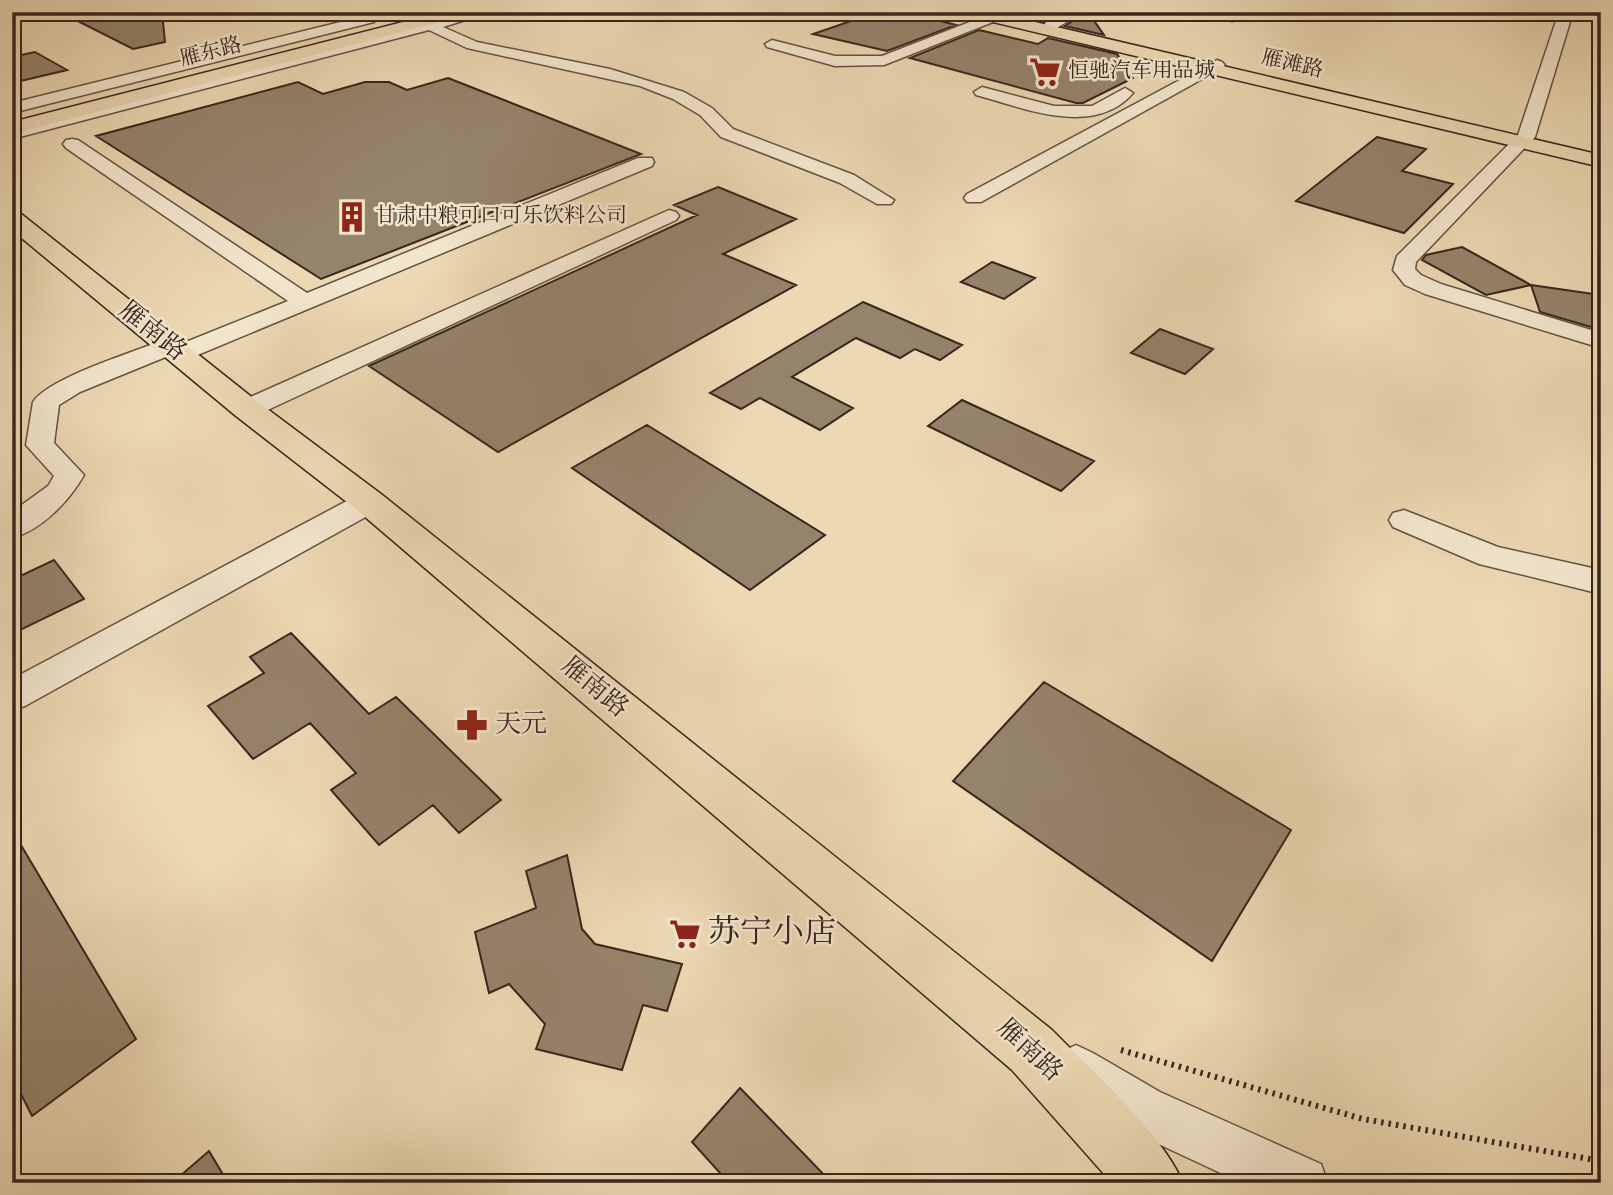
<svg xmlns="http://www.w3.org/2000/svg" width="1613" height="1195" font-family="'Sorts Mill Goudy','Noto Serif SC',serif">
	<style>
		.building { fill: #95836b; stroke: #37261e; stroke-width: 2 }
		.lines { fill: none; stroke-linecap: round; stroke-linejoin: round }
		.minor-casing { stroke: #645243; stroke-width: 3 }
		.major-casing { stroke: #37261e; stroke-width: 3 }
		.path { stroke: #37261e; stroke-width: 6; stroke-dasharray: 2.5 5; stroke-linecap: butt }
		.minor { fill: #f3e6ce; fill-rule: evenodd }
		.major { fill: #ecd8b3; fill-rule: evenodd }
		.labels { text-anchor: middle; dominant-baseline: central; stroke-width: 5; stroke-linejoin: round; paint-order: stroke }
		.far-street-label { font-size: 21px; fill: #37261e; stroke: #f3e6ce }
		.far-poi-label { font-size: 21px; fill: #37261e; stroke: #f3e6ce; text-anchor: start }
		.street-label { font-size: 26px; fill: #37261e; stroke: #f3e6ce }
		.poi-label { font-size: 26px; fill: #37261e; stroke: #f3e6ce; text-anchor: start }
		.near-poi-label { font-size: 32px; fill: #37261e; stroke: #f3e6ce; text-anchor: start }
	</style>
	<rect width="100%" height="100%" fill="#ecd8b3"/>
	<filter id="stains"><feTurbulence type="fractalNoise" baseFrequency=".00286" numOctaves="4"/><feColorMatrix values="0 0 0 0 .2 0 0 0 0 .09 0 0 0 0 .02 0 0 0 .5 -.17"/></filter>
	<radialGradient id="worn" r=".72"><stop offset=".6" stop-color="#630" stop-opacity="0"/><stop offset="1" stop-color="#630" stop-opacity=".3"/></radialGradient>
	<path class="building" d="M60,12h102l3,30 -32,7z
		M877,12h28l51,13 -69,26 -74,-17z
		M1086,12h2l16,23 -39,-9z
		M979,30l59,14 10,-6 69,16 16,24 -50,25h-7l-166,-45z
		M35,52l32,18 -55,13v-26z
		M448,78l193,76 -320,125 -225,-143 202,-54 25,12 42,-12h24l18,8z
		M1377,137l49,12 -24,22 51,13 -49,49 -108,-32z
		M718,187l78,32 -73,35 73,31 -298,167 -129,-86 328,-151 -23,-10z
		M1462,247l69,38 -45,10 -64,-35 4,-5z
		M992,262l43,16 -31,21 -43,-17z
		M1531,285l70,10v35l-61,-18z
		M863,302l99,43 -22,15 -25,-11 -15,9 -44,-20 -64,39 61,31 -33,22 -60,-32 -19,11 -31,-16z
		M1160,329l53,20 -28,25 -54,-21z
		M962,400l132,61 -33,30 -133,-65z
		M647,425l178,110 -75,55 -178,-122z
		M54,560l30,39 -72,35v-54z
		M291,633l78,81 27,-17 105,103 -42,33 -26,-28 -54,40 -48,-55 25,-17 -46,-50 -57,36 -45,-53 56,-33 -14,-16z
		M1044,682l247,148 -79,131 -259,-180z
		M12,830l124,209 -104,77 -20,-40z
		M567,855l15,74 13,15 87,20 -15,47 -24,-6 -21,65 -86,-21 9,-25 -36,-40 -20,9 -14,-61 61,-24 -10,-37z
		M740,1088l92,95h-103l-37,-41z
		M209,1151l19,32h-56z"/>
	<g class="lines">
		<defs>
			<path id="minor" d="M467,12h24l-48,15 34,15 133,27 74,23 28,16 21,21 121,46 40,25 -3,4h-14l-37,-21 -119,-46 -21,-22 -27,-16 -33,-13 -173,-38 -38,-18 -417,109v-10l407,-104v-6l14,2z
				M1065,12h18l-28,17h-10v-6z
				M1179,12h70l-16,9 -47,-5z
				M1559,12h14l-38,125 -119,125 -1,7 6,6 20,9 160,49v15l-176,-54 -20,-9 -12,-15 4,-14 121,-121z
				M993,13l5,1v6l-114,45 -49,1 -68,-19 -2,-3 7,-4 63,16h47z
				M369,15l7,4 -2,3 -362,91v-10z
				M1217,60l5,2 3,3 -3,3 -241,134h-14l-3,-4 3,-4z
				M982,87l72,19h38l33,-18 8,5c-39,45 -109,15 -157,2l-2,-3z
				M72,139l6,1 229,153 331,-135h14l2,4 -2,4 -464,193 -9,3 -11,-6 -88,36 -21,13 -5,38 30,32c-15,26 -42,55 -72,63v-26l36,-26 6,-10 -28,-31 7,-43c16,-24 98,-49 128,-61l9,-2 11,5 107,-43 -222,-153 -3,-4 3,-4z
				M669,210l7,2 3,4 -3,4 -419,195 -10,2 -10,-2 -3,-6 3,-6z
				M369,492l11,3 4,7 -4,7 -355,197 -13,4v-31l346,-184z
				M1404,510l94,37 103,23v24l-122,-30 -86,-37 -4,-7 4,-7z
				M1076,1045l17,8 67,39 161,72 7,19h-86l-118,-55 -65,-41 -8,-17 8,-17z"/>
			<path id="major" d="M442,12h27l-2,3 -455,119v-12z
				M964,12h29l608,143v12l-629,-150z
				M12,211l8,2 238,189 123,92 671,536c39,40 110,103 131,153h-71l-100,-113 -655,-560 -121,-94 -224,-186z"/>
		</defs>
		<use href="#minor" class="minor-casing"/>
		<use href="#major" class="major-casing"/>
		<path class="path" d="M1121,1050l242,69 238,42"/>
		<use href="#minor" class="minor"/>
		<use href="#major" class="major"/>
	</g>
	<defs>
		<symbol id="supermarket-bare" viewBox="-9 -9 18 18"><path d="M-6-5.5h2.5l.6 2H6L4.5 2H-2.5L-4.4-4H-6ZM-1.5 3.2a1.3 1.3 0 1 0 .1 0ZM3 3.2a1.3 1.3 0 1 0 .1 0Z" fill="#8f2418" stroke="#f3e6ce" stroke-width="2.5" paint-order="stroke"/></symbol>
		<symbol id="building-bare" viewBox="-9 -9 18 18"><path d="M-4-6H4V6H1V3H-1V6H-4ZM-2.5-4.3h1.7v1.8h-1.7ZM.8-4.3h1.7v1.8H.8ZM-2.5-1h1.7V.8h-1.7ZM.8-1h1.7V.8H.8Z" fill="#8f2418" stroke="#f3e6ce" stroke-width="2.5" paint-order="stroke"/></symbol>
		<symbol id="pharmacy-bare" viewBox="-9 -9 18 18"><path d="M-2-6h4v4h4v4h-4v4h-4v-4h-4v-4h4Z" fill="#8f2418" stroke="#f3e6ce" stroke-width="2.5" paint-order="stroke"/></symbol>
	</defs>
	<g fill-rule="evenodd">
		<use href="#supermarket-bare" x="1023" y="50" width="44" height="44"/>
		<use href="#building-bare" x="330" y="195" width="44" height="44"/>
		<use href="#pharmacy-bare" x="450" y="703" width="44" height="44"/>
		<use href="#supermarket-bare" x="663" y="912" width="44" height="44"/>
	</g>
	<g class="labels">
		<g class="far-street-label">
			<text transform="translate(211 53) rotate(-14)">雁东路</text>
			<text transform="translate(1292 65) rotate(13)">雁滩路</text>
		</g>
		<g class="far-poi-label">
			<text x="1068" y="72">恒驰汽车用品城</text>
			<text x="375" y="217">甘肃中粮可口可乐饮料公司</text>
		</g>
		<g class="street-label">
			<text transform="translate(152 332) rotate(39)">雁南路</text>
			<text transform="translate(594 688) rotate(40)">雁南路</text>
			<text transform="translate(1029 1051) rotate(43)">雁南路</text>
		</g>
		<g class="poi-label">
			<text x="495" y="725">天元</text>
		</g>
		<g class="near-poi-label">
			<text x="708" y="934">苏宁小店</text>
		</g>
	</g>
	<rect width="1613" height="1195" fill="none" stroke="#ecd8b3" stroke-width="42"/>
	<rect x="14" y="14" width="1585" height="1167" fill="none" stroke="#37261e" stroke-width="3.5"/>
	<rect x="21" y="21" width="1571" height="1153" fill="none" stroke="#37261e" stroke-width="2"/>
	<rect width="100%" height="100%" filter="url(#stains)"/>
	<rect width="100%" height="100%" fill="url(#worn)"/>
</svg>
